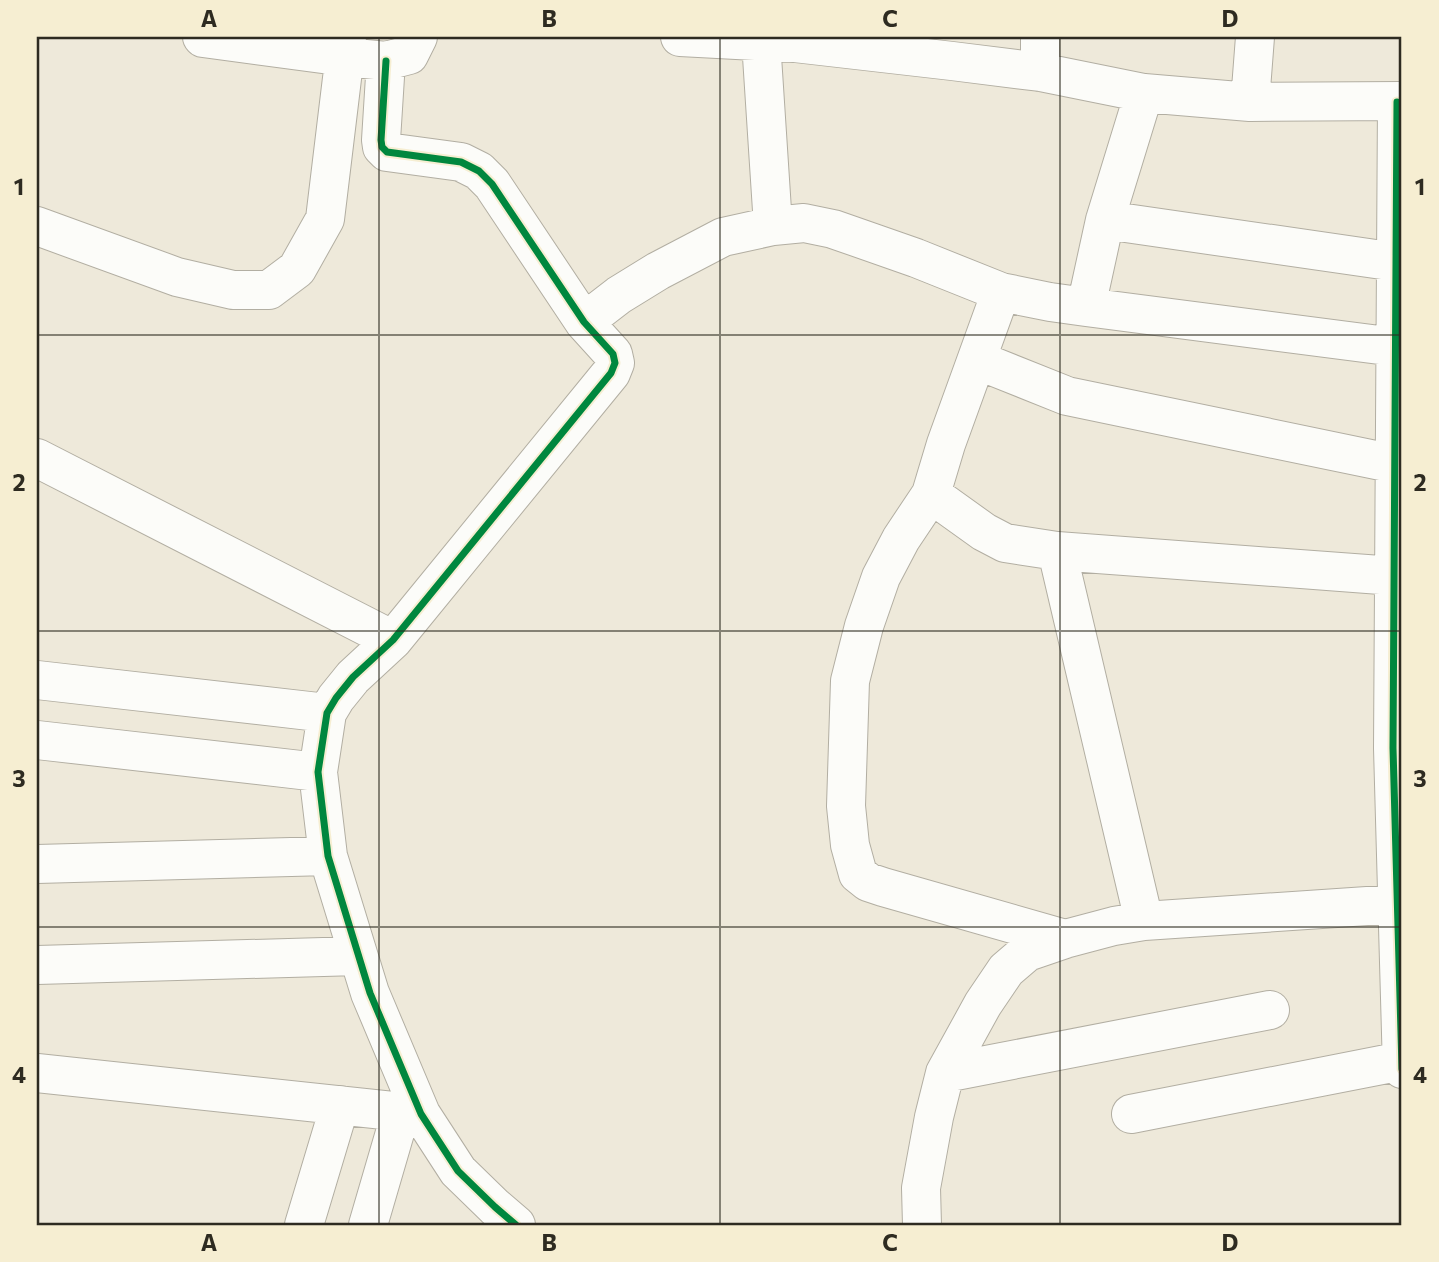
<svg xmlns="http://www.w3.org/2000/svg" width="1439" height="1262" font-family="Commissioner,sans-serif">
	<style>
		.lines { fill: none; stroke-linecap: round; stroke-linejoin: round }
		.minor-casing { stroke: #b2aea2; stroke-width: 40 }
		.minor { stroke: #fcfcf9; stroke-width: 38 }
		.cycleway-casing { stroke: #f6eed2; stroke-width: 11 }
		.cycleway { stroke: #00873e; stroke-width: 7 }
		.grid { fill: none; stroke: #2e2b21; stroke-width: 2; stroke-opacity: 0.55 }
		.neatline { fill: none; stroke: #2e2b21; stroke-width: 2.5 }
		.grid-label { font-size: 23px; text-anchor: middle; font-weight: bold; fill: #2e2b21 }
	</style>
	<rect width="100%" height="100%" fill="#eee9da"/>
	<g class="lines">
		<defs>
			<path id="minor" d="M202,37l1,1 142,19 41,4 23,-6 9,-18
				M680,37l115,6 157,18 88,11 104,21 106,9 152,-1
				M761,41l12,185
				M386,61l-5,79 1,7 5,5 74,10 18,9 13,13 92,138 29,32 2,9 -4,10 -218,267 -40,37 -17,21 -9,15 -9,59 10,84 42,137 51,121 37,57 37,36 21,18
				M1040,72v-35
				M1250,102l5,-65
				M1397,102l-4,646 9,321
				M1105,220l291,42
				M37,226l140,51 56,13h36l28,-21 28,-50 22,-182
				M1001,292l-55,152 -15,50 -30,45 -20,38 -17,49 -14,55 -4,125 4,39 8,29 10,8 15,5 182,52
				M1086,307l19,-87 39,-127
				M584,322l35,-27 39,-24 65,-34 50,-11 31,-3 29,6 83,29 85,34 49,10 36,5 309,40
				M977,360l90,36 328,68
				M37,458l356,182
				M931,494l53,38 21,11 52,8 337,25
				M1057,551l87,370
				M37,680l290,33
				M37,740l281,32
				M37,864l291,-8
				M37,965l321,-9
				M37,1073l384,41
				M945,1073l325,-63
				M1131,1114l271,-53
				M304,1225l36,-120
				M368,1225l33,-113
				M922,1225l-1,-37 13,-71 11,-44 38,-69 23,-34 21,-18 38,-13 49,-13 30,-5 253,-17"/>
		</defs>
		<use href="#minor" class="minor-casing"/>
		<use href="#minor" class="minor"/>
		<defs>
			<path id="cycleway" d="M386,61l-5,79 1,7 5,5 74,10 18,9 13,13 92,138 29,32 2,9 -4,10 -218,267 -40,37 -17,21 -9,15 -9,59 10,84 42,137 51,121 37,57 37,36 21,18
				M1397,102l-4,646 9,321"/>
		</defs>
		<use href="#cycleway" class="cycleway-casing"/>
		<use href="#cycleway" class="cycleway"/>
	</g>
	<path class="grid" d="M379,37v1188M720,37v1188M1060,37v1188M37,335h1365M37,631h1365M37,927h1365"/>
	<rect width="1439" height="1262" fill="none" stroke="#f6eed2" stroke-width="77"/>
	<rect x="38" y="38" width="1362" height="1186" class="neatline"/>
	<g class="grid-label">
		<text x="209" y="27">A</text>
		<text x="549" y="27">B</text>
		<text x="890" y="27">C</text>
		<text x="1230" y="27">D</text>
		<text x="19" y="195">1</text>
		<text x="1420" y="195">1</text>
		<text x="19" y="491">2</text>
		<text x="1420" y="491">2</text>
		<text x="19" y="787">3</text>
		<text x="1420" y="787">3</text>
		<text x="19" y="1083">4</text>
		<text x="1420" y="1083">4</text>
		<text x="209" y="1251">A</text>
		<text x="549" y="1251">B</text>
		<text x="890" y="1251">C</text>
		<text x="1230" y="1251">D</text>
	</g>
</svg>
